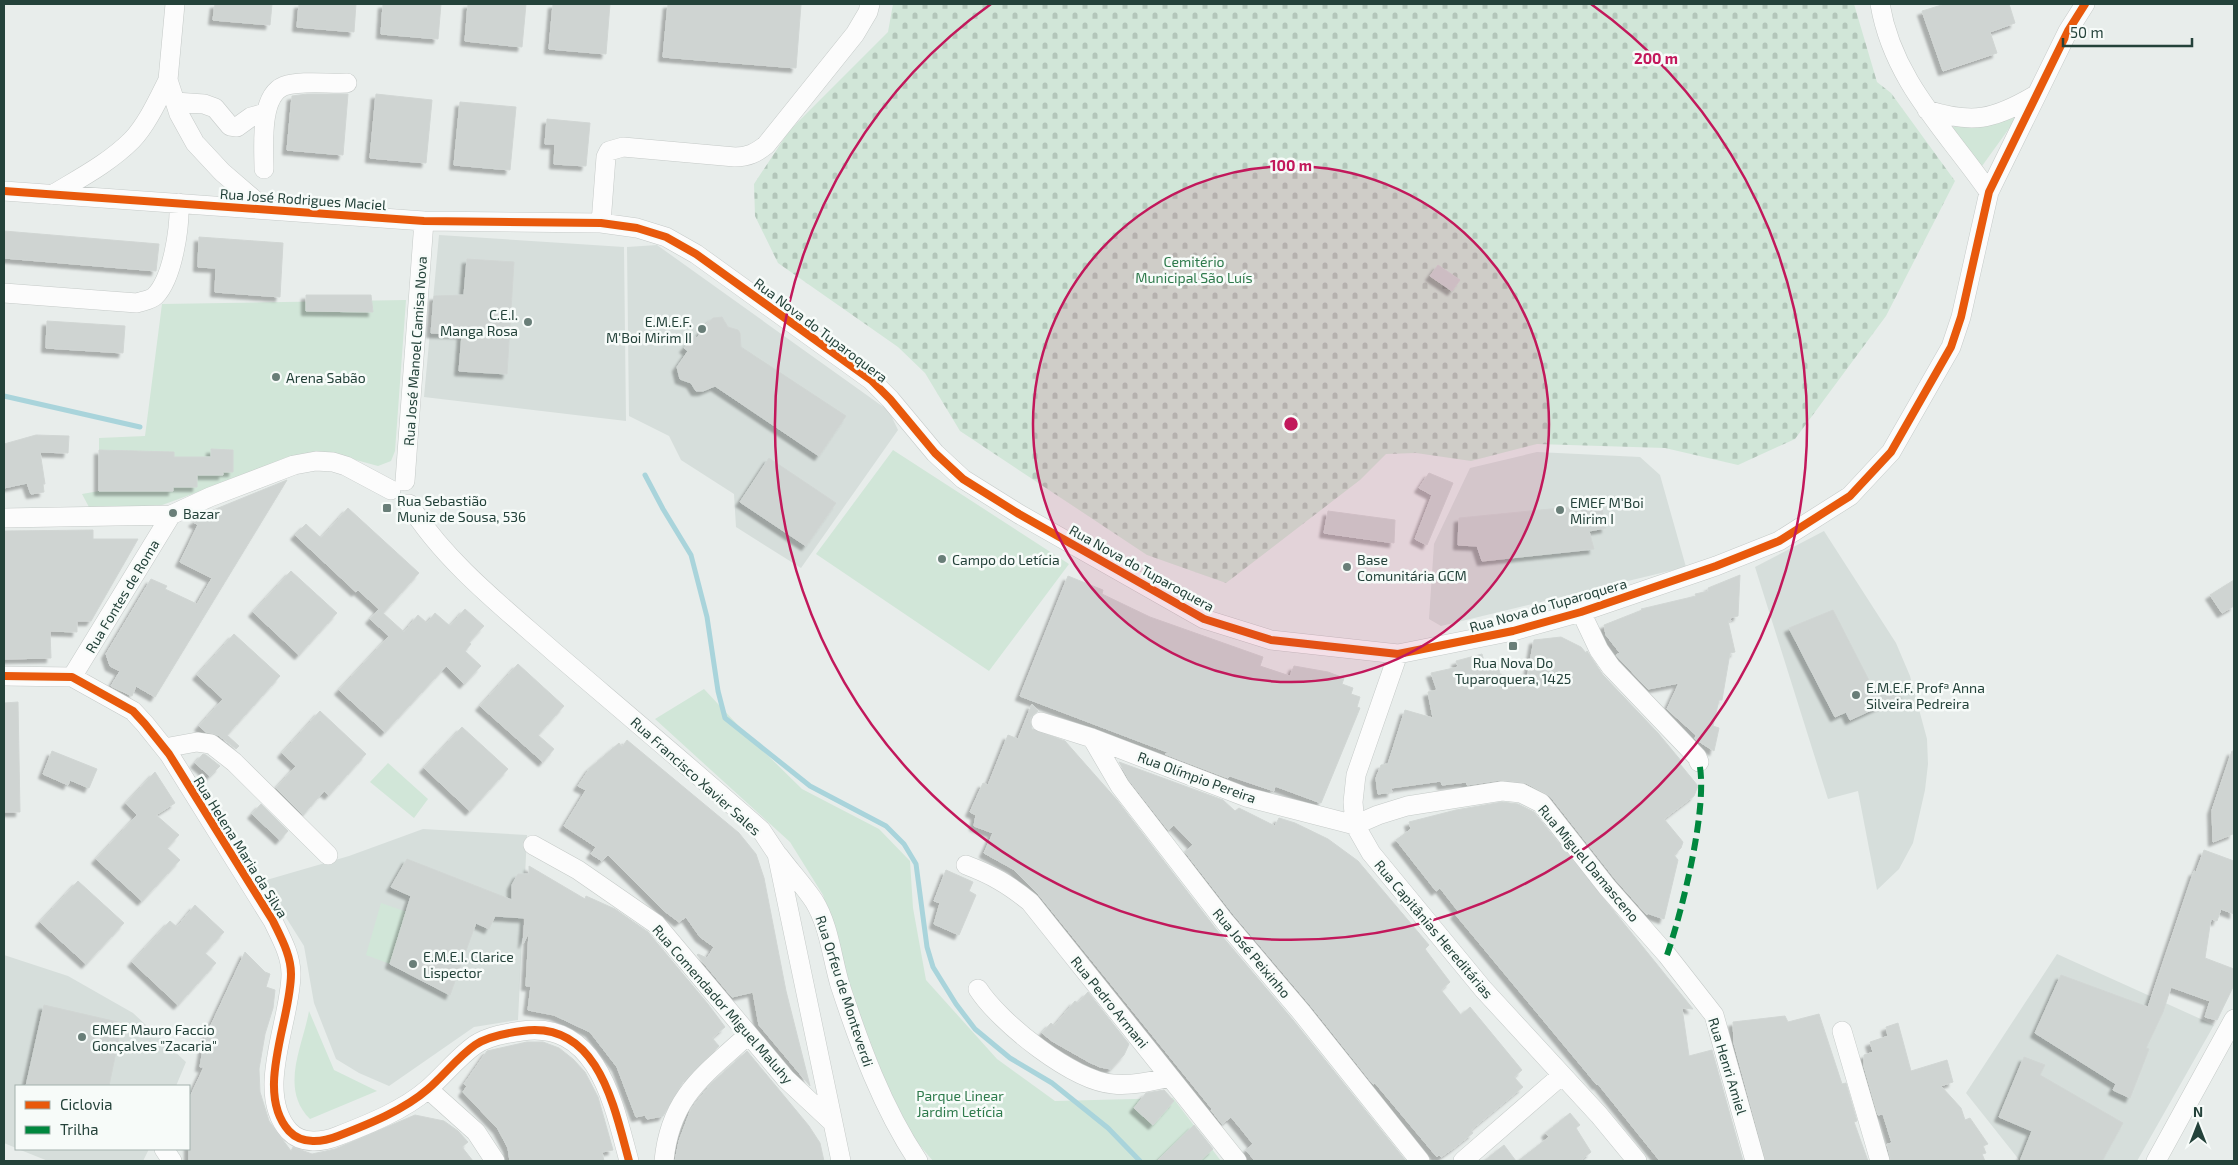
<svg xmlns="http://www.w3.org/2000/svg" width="2238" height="1165" font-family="'Exo 2',sans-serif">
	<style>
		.built { fill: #d6dedb }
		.cemetery { fill: url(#cemetery-stones) }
		.park { fill: #d1e6d8 }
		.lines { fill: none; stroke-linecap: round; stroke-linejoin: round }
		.stream { stroke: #a9d4db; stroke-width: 5 }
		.building { fill: #cfd4d2; stroke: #d1d6d4; filter: url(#shadow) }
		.minor-casing { stroke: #c5cac8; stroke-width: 20 }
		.minor { stroke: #fcfcfc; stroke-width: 19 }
		.quiet { stroke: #00873e; stroke-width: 6; stroke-dasharray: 12 6; stroke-linecap: butt }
		.cycleway-casing { stroke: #f7fbf9; stroke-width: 11 }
		.cycleway { stroke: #e8590c; stroke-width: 8 }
		.ring { fill: none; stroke: #c2185b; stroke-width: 2.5 }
		.poi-dot { fill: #697e78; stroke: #f7fbf9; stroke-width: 2 }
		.labels { text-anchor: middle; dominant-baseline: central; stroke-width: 5; stroke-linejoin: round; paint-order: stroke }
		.street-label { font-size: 14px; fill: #24423a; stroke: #f7fbf9 }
		.park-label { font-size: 14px; fill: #2d7a4b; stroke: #f7fbf9 }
		.poi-label { font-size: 14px; fill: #24423a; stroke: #f7fbf9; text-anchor: start }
		.centre { fill: #c2185b; stroke: #f7fbf9; stroke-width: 2.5 }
		.ring-label { font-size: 15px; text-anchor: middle; font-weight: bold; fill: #c2185b; stroke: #f7fbf9; stroke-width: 5; stroke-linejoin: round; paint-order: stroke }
	</style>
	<defs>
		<pattern id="cemetery-stones" width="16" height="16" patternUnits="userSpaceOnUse" patternTransform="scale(1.25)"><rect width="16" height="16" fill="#d1e6d8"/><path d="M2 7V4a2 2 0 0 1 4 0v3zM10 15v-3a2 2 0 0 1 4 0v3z" fill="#b3c6ba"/></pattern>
		<filter id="shadow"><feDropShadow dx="-4.5" dy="4.5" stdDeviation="1" flood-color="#0004"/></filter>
	</defs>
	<rect width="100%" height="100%" fill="#e8edeb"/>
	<path class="built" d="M439,235l185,12 2,174 -202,-24z
		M657,245l232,166 9,19 -97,138 -65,-41 -2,-33 -53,-34 -12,-24 -40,-20 -2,-169z
		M1537,452l103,5 20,18 26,92 -245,59 -12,-7 5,-75 36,-76z
		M1824,531l72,112 14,33 17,63 1,25 -3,26 -12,53 -14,26 -22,21 -19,-99 -30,8 -73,-232z
		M423,829l104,6 -9,185 -44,7 -85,59 -30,-13 -23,-14 -22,-56 -10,-57 -41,-65 86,-25z
		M2057,954l157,71 -77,136h-117l-54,-68z
		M4,955l64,21 65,37 53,49 -10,24h-160v62l-12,-5z
		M18,1149h131l-6,12h-95z"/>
	<path class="cemetery" d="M893,4h961l23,78 14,11 64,88 -69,135 -91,123 -57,26 -73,-17 -128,-4 -66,17 -55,-8 -30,1 -26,26 -134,103 -79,-28 -187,-124 -35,-58 -27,-26 -120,-84 -23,-47 -1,-32 35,-53 99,-99z"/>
	<path class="park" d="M2018,116l-41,57 -25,-46z
		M406,300l-11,151 -4,10 -13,5 -33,-9h-58l-40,17 -93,34 -64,1 -8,-15 17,-3v-53l46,-2 17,-132z
		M893,450l176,114 -80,107 -173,-117z
		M704,689l45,48 53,52 77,40 31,32 3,47 13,72 71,79 58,42 118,-3 48,63h-288l-29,-34 -45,-112 -36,-120 -33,-53 -135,-123z
		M388,763l40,36 -14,19 -44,-36z
		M381,903l26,9 -17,52 -24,-9z
		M309,1011l25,59 43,21 -67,28c-31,-31 -7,-73 -1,-108z"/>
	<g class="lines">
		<path class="stream" d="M4,396l136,31
			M645,475l18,34 28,46 16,62 11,74 7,27 85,68 76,40 18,18 12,20 11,83 6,20 23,37 19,25 35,29 42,25 56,45 32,33"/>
	</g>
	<path class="building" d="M215,4h57l-2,21 -57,-5z
		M299,4h57l-2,28 -57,-5z
		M383,4h58l-3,35 -57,-5z
		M468,4h58l-4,43 -57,-6z
		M553,4h57l-4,50 -57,-5z
		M668,4l133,1 -5,63 -133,-11z
		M1945,4h64l6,19 -25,9 7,21 -54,18 -21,-60z
		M307,94h41l-5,61 -56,-5 5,-54z
		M376,94l56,6 -6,63 -56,-5z
		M460,102l56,5 -6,63 -56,-5z
		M547,119l43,4 -4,43 -32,-2 1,-20h-10z
		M4,231l155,13 -3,27 -152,-13z
		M199,237l84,6 -3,54 -65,-5 1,-24 -18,-1z
		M467,259l47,3 -7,112 -48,-3 3,-37 -31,-1 3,-37 30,-1z
		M1438,265l22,15 -8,11 -22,-15z
		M306,295h65l2,17 -67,-1z
		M722,317l6,10 10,3 2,3 1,14 105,69 -27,40 -104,-70 -12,5h-7l-5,-8 -11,-4 -3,-12 11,-16 -4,-3 11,-12 2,2 9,-14 7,-6z
		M47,321l78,5 -2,27 -77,-5z
		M36,435l33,1 -1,17 -28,-1 5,32h-2l1,8 -13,2 -4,-11 -23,5v-44z
		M211,449l22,1v22h-10v3h-26v12h-24v4h-74v-41l75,2v5h37z
		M769,458l67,45 -30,43 -66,-44z
		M1429,473l24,10 -26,62 -12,-6 17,-44 -13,-7z
		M287,480l-132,217 -19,-11 -4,10 -21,-10 9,-15 -10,-5 -4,-12 45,-75 16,7 -2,3 32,15 15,-26 -32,-16 18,-37 -5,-3 13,-9z
		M1601,504l5,24 -17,3 5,18 -112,12 -5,-15 -19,-1 1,-27z
		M348,508l71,65 -36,40 21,19 14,-17 9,8 8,-10 15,13 15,-17 19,17 -15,16 2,2 -6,7 16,15 -17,18 -18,-18 -61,66 -46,-42 50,-54 -19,-17 9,-10 -21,-19 -2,2 -61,-57 11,-11 15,14z
		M1328,511l67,9 -1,23 -70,-10z
		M93,530v9h45l-47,82h-14v11l-27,-1 1,27 -47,1v-128z
		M291,571l46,42 -38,42 -46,-43z
		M1740,575l-2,41 -8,2 1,3h-3l7,31 -5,1 -8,47h-3l-6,26 6,2 -5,23 -19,-12 1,-4 -29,-26 12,-26 -31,6 -32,-34 4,-2 -14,-18 -2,-10 38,-15 -1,-1 55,-13 -1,-2 14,-3 -1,-3z
		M1068,576l35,14 -1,4 48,23 113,40 -3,9 30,10 4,-10 34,6 16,6 -2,6 11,4 -2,6 9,3 -3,10 3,1 -39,95 -46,-17 -1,5 -44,-15 -2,2 -63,-24 5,-1 -150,-57z
		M2234,580v26l-12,7 -12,-18z
		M1833,610l43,84h30l-56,26 -4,-8 -11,5 -46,-89z
		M234,634l46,42 -53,59 12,11 -3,3 -18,-14 -12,-3 -7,-6 24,-27 -26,-24z
		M1561,637l20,10 5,6 1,-2 16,24 55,58 24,29 -2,2 18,22 -4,10 -30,23 19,23 -2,6 -7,7 4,5 -14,59 -17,-6v2l-31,-35 -66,-84 -24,-13 -26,-3 -33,5 -1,-3 -24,3 -1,-4 -50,7 1,4 -14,2 -2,-16 5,-13 7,-1 17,-54 28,8 -5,-26 9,-2 -6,-17 27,-6 -2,-6 26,-7 3,10 12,-3 3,13 27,5 7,-39z
		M518,664l46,42 -26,29 16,14 -11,13 -63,-56z
		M18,702l2,110h-16v-109z
		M1032,704l6,7 -8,7 2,11 33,12 52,59 99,129 77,91 113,141h-151l-9,-11 7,-6 -12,-15 -10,-12 -9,7 -11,-14 1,-1 -173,-214 -26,-26 -29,-16 9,-20 -19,-7 2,-11 -6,-3 13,-29 5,2 20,-50 10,4z
		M320,711l46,43 -37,41 -5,-4 -21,24 -27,-27 20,-22 -14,-13z
		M462,727l46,42 -38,42 -46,-43z
		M627,740l112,93 17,21 8,24 22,113 24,95 -51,-61 -6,-33 -21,5 -35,-42 1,-1 9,4 7,-11 -14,-10 -14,-20 -7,5 -16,-12 -55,-55 -6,6 -11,-7 5,-7 -32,-21 22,-36 -8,-4 12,-18 29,-25 3,4z
		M52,751l45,18 -8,19 -19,-8 -2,5 -25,-11z
		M2232,751h2l-1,83 -20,8 -1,-32z
		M203,754l3,1 14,11 -10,10 -15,-13z
		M1119,762l104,38 12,11 4,-3 36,18 4,-8 16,5 33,16 30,22 71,84 -4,4 25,33 -9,8 20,25 9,-8 52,63 -8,7 9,10 -52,43 2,3 -19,15 -13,9 -2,-2 -2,2 -62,-74 -2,1 -62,-78 -77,-91 -49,-63 8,-7 -19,-20 -6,5 -39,-50z
		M155,772l20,31 -19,12 23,20 -12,13 13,12 -38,41 -46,-42 41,-44 -11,-12z
		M1502,802l16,2 16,8 159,197 -11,-1 7,48 23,-6 31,111h-83l-62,-77 -1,1 -19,-23 -123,-148 3,-3 -18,-23 -4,3 -40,-51 15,-11 -2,-7 47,-12z
		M261,804l27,27 -8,9 -28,-26z
		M2204,850l30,11v53l-13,-5 -4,12 -6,-2 -6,39 29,11v16l-17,35 -12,-3 5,-16 -39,-14 -8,25 -17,36 3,1 -19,49 -17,-8 3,-6 -81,-51 26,-58 87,32 46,-136 2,1z
		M407,859l105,41v-15l6,-11h11v-8l56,33 1,-3 29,13 33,23 60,72 17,23 -13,11 7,8 -36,36 -20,34 -16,3 -2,-4 -9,2 -19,-50 -27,-35 -36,-17 -26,-5 3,-24h-5l3,-54 -6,12 2,-26 -30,-2 -6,13 -13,-6 -26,72 -60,-31 21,-68 -20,-9z
		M946,870l27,12 -4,9 7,4 -17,40 -25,-11 6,-21 -6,-2z
		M78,881l46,42 -38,41 -46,-42z
		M195,905l29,27 -19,21 11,10 -38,42 -46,-43 38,-41 7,6z
		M245,952l20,20 5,2 -4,13 9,3 -2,18 -8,26 -6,35 1,23 9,29 22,30 2,-4 19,7 23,-5 80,-34 29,6 14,10 10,11 -6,5 11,14h-284v-62l15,-32h-4l5,-29z
		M1088,992l41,52 -5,11 -13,14 -11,-2 -11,-5 -37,-21 -10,-8 9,-10 3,3 21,-25 3,2z
		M44,1005l78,18 -13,63h-83z
		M1819,1014l23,70 4,-1 11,38 -3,1 14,39h-102l-32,-118 -1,-21 52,-6 3,6z
		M1898,1023l13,48 36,-11 6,22 -12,4 20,22 4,12 5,-2 18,26 -5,2 3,7 -4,1 3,7h-94l-4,-17 5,-1 -9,-29 -5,1 -14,-49v-11l9,-3 -3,-10 18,-6 -2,-9z
		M527,1042h16l16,6 14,11 12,13 13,25 15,53 -11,2 2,9h-94l-2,-13 -10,-19 -35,-37 4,-6 -3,-2 23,-33z
		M747,1051l62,75 11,17 4,18h-149l4,-20 12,-32 21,-26z
		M2024,1057l21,8 -5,10 83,48 -21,38h-82l12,-30 -33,-14z
		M1164,1090l10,11 -21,24 -19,-17 12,-15z
		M1570,1113l10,12 -4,3 15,24 -11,9h-62l31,-24 -3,-4 2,-2z
		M1194,1125l19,24 -13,12h-43z
		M1504,1145l12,16h-32z"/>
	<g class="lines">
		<defs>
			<path id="minor" d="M175,4l-7,76 11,34 16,29 27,29 43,37
				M1880,4c13,77 66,126 109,188
				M175,102l29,2 11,4 15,18 7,1 14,-10 14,-4
				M1927,110c45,14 66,10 107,-14
				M264,169c0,-22 -5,-73 20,-83 18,-6 44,-2 63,-3
				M4,191l420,30 177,2 36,5 29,9 30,17 175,126 19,19 45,54 28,26 56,35 185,105 67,21 127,14 115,-23 68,-19 135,-46 63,-25 71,-45 41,-44 60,-105 10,-30 28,-125 79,-161 17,-27
				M52,195c28,-17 57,-32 80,-55 15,-16 26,-40 36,-60
				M601,223l5,-66 3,-6 14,-4 112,10c13,0 21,-4 31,-12l89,-111 13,-22 2,-8
				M4,293l133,10c5,-2 14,-3 18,-7 18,-18 25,-69 24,-93
				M405,481l19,-260
				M409,504c35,57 95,104 145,148 69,59 139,118 207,178l16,24 64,307
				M4,518l167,-3 39,-18 84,-32 22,-4 17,1 13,4 45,24
				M1581,612l18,38 12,17 86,90 2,5
				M1398,654l-42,121 -3,27 2,23 16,28 112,136 116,126 38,46
				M4,676l68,1 61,34 12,13 24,30 104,167c8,17 18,34 18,53 0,46 -37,118 -2,157 13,14 34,11 49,5 31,-12 66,-26 90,-47 16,-14 30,-32 47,-44 13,-9 32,-12 47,-14 76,-11 92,75 107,130
				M72,677l99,-162
				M1041,722l51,16 154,59 109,28 23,-10 29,-9 95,-15 19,2 20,10 66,84 60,68 47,60 41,146
				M1092,738l28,48 105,136 77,91 118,148
				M164,748l33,-6 14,2 23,18 94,93
				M533,845l45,25 78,54 130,155 45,42
				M779,856c11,15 25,30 35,45 15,24 18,57 26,84 20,61 42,122 78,176
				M966,865c26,10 42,19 64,37l207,259
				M978,989c22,34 95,92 135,95 19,2 39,-3 57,-7
				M1842,1031l38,130
				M428,1089l48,43 19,29
				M164,1149l8,12
				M664,1161c6,-64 40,-86 84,-126
				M1463,1161l99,-86
				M2156,1161l78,-142"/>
		</defs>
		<use href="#minor" class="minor-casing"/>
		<use href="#minor" class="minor"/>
		<path class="quiet" d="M1667,955c15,-43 42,-151 32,-193"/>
		<defs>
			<path id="cycleway" d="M4,191l420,30 177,2 36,5 29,9 30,17 175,126 19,19 45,54 28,26 56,35 185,105 67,21 127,14 115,-23 68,-19 135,-46 63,-25 71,-45 41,-44 60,-105 10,-30 28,-125 79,-161 17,-27
				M4,676l68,1 61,34 12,13 24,30 104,167c8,17 18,34 18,53 0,46 -37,118 -2,157 13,14 34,11 49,5 31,-12 66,-26 90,-47 16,-14 30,-32 47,-44 13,-9 32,-12 47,-14 76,-11 92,75 107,130"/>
		</defs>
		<use href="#cycleway" class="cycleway-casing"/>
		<use href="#cycleway" class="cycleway"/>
	</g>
	<circle cx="1291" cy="424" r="258" fill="#c2185b" fill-opacity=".12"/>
	<g class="ring">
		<circle cx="1291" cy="424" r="258"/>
		<path d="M1591 4A516 516 0 1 1 991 4"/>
	</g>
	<g class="poi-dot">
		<circle cx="528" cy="322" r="5"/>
		<circle cx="702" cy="329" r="5"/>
		<circle cx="276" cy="377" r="5"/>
		<rect x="382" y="503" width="10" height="10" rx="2.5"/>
		<circle cx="1560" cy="510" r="5"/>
		<circle cx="173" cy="513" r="5"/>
		<circle cx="942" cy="559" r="5"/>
		<circle cx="1347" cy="567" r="5"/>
		<rect x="1508" y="641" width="10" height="10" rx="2.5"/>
		<circle cx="1856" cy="695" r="5"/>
		<circle cx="413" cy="964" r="5"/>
		<circle cx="82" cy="1037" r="5"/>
	</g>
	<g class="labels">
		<g class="street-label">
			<text transform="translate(303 199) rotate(4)">Rua José Rodrigues Maciel</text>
			<text transform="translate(821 330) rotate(37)">Rua Nova do Tuparoquera</text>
			<text transform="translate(415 351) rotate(-86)">Rua José Manoel Camisa Nova</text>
			<text transform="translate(1142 568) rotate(29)">Rua Nova do Tuparoquera</text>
			<text transform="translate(122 596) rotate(-59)">Rua Fontes de Roma</text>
			<text transform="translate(1548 605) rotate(-16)">Rua Nova do Tuparoquera</text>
			<text transform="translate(696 776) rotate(42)">Rua Francisco Xavier Sales</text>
			<text transform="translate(1197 777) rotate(20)">Rua Olímpio Pereira</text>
			<text transform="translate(241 847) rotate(58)">Rua Helena Maria da Silva</text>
			<text transform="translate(1589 863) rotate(50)">Rua Miguel Damasceno</text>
			<text transform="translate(1434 929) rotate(50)">Rua Capitânias Hereditárias</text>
			<text transform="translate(1252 953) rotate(50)">Rua José Peixinho</text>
			<text transform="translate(845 991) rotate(72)">Rua Orfeu de Monteverdi</text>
			<text transform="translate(1110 1002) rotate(51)">Rua Pedro Armani</text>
			<text transform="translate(723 1004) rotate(49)">Rua Comendador Miguel Maluhy</text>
			<text transform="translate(1728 1066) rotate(73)">Rua Henri Amiel</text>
		</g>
		<g class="park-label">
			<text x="1194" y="261">Cemitério<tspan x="1194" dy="16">Municipal São Luís</tspan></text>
			<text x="960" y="1095">Parque Linear<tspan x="960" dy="16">Jardim Letícia</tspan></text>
		</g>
		<g class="poi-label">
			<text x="518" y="314" text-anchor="end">C.E.I.<tspan x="518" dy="16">Manga Rosa</tspan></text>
			<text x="692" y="321" text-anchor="end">E.M.E.F.<tspan x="692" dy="16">M'Boi Mirim II</tspan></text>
			<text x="286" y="377">Arena Sabão</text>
			<text x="397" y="500">Rua Sebastião<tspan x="397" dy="16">Muniz de Sousa, 536</tspan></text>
			<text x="1570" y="502">EMEF M'Boi<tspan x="1570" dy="16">Mirim I</tspan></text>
			<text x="183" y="513">Bazar</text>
			<text x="952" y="559">Campo do Letícia</text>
			<text x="1357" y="559">Base<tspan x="1357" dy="16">Comunitária GCM</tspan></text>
			<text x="1513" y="662" text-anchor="middle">Rua Nova Do<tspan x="1513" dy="16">Tuparoquera, 1425</tspan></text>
			<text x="1866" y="687">E.M.E.F. Profª Anna<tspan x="1866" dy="16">Silveira Pedreira</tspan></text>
			<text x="423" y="956">E.M.E.I. Clarice<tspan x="423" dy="16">Lispector</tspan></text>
			<text x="92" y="1029">EMEF Mauro Faccio<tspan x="92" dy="16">Gonçalves "Zacaria"</tspan></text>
		</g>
	</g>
	<circle cx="1291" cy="424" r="8" class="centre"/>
	<g class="ring-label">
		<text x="1656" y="64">200 m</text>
		<text x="1291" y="171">100 m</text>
	</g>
	<rect width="2238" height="1165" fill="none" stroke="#24423a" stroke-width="10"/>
	<rect x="15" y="1085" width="175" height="65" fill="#f7fbf9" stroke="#a3b1ad"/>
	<rect x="25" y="1101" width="25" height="8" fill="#e8590c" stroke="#a3b1ad"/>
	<text x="60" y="1110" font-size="15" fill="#24423a">Ciclovia</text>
	<rect x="25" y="1126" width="25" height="8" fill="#00873e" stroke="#a3b1ad"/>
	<text x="60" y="1135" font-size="15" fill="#24423a">Trilha</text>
	<g transform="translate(2198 1125)" stroke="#f7fbf9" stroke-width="4" paint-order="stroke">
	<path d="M0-4L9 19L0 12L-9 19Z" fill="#24423a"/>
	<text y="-8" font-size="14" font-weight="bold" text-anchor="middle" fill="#24423a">N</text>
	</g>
	<path d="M2063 38v8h129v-8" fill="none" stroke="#24423a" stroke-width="2.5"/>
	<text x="2070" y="38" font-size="15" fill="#24423a" stroke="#f7fbf9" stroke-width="4" paint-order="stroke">50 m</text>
</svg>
